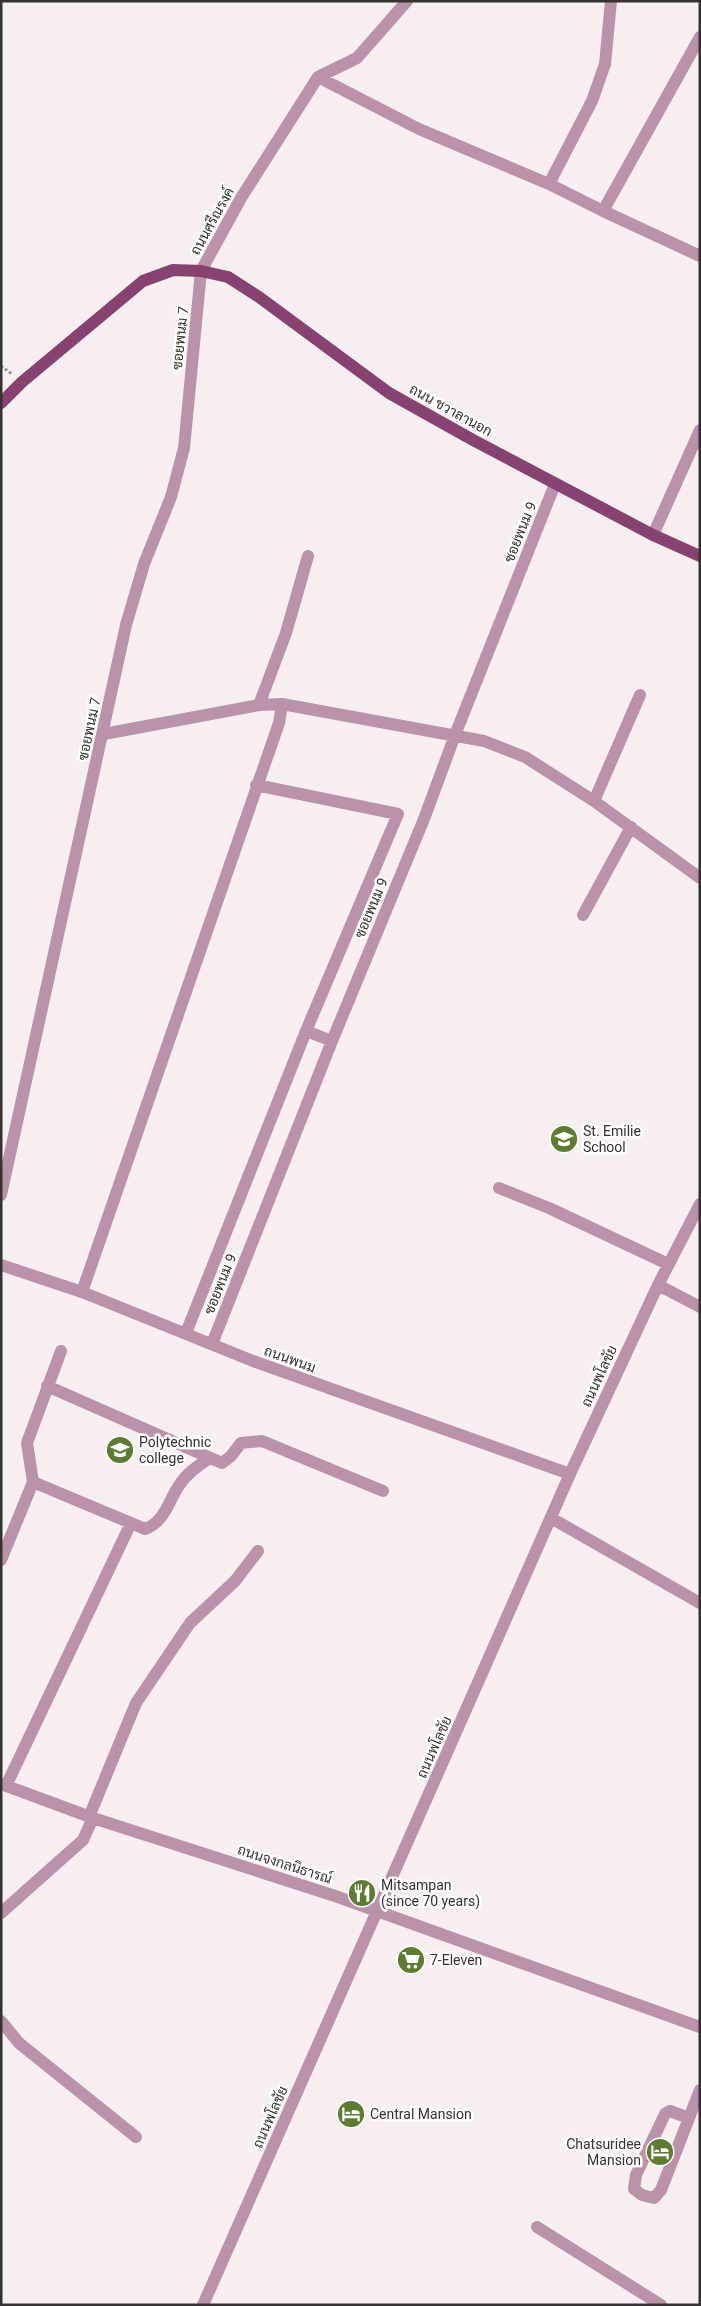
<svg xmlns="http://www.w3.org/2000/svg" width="701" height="2306" font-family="Roboto,Sarabun,sans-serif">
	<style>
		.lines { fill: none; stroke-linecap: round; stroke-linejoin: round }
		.path { stroke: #948d8e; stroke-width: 3; stroke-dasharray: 2.5 2.5; stroke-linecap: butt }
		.minor { stroke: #ba92aa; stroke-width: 12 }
		.major { stroke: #86436f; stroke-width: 12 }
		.labels { text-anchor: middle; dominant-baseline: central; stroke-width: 5; stroke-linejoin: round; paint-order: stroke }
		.street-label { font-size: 14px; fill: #363233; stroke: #fffdfd }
		.poi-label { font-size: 14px; fill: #363233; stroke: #fffdfd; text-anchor: start }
	</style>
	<rect width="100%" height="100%" fill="#f7eeef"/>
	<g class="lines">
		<path class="path" d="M1,366l11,8"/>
		<path class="minor" d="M318,77l101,52 130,55 54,27 97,-174
			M549,184l43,-83 13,-37 6,-63
			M603,211l97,45
			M653,535l47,-105
			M259,705l27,-72 22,-77
			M104,734l155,-29 23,-1 202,37 41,16 69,44 106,77
			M594,801l46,-106
			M583,915l48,-88
			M306,1031l26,10
			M499,1188l50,20 119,56
			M1,1195l125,-570 18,-61 27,-67 13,-49 17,-177 40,-73 77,-121 39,-19 50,-57
			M1,1265l81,27 171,69 317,113
			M658,1285l42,22
			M82,1292l197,-569 3,-19
			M186,1333l120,-302 92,-217 -142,-29
			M212,1344l120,-303 92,-222 31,-84 100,-251
			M47,1386l175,77 9,-7 10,-13 21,-2 121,50
			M33,1482l-6,-39 34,-92
			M551,1518l149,85
			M131,1523l14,6c19,-7 23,-26 33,-42 8,-13 19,-21 32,-29
			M1,1560l32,-78 98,41 -125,263
			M1,1784l92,34 245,79 362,130
			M89,1817l47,-114 54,-80 45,-42 23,-30
			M1,1913l82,-73 10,-22
			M1,2021l18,22 117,94
			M689,2118l-19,-7 -5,3 -29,61 -2,14 8,6 12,3 7,-8 39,-100
			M537,2227l124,78
			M203,2305l367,-831 88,-189 42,-81"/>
		<path class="major" d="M1,403l21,-21 121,-101 30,-11 28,1 27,6 31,20 130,96 84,47 180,95 47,21"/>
	</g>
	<defs>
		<symbol id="school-disc" viewBox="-11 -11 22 22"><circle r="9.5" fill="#5d7b31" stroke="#fffdfd"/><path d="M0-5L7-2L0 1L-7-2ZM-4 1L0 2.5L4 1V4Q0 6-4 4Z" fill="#fff"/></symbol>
		<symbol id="university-disc" viewBox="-11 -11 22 22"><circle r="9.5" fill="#5d7b31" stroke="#fffdfd"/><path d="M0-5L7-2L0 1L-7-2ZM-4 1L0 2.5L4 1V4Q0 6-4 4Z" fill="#fff"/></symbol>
		<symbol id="restaurant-disc" viewBox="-11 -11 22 22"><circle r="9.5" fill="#5d7b31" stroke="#fffdfd"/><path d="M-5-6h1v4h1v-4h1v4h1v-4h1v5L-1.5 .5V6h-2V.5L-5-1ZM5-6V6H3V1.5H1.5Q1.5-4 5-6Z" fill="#fff"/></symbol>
		<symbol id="supermarket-disc" viewBox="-11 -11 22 22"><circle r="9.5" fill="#5d7b31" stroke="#fffdfd"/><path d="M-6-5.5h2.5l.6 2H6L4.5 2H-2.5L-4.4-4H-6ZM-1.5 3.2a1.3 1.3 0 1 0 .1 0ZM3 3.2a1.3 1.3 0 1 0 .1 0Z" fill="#fff"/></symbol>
		<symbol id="hotel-disc" viewBox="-11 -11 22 22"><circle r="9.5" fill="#5d7b31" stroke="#fffdfd"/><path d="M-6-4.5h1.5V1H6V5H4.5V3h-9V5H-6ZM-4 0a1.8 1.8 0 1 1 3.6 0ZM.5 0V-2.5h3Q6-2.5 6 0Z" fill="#fff"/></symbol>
	</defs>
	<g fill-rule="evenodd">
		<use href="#school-disc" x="548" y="1123" width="32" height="32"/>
		<use href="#university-disc" x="104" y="1434" width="32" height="32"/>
		<use href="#restaurant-disc" x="346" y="1877" width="32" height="32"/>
		<use href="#supermarket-disc" x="395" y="1944" width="32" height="32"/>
		<use href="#hotel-disc" x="335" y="2098" width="32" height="32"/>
		<use href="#hotel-disc" x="644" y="2136" width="32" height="32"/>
	</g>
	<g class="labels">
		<g class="street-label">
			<text transform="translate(212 221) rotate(-61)">ถนนศรีณรงค์</text>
			<text transform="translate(180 338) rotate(-84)">ซอยพนม 7</text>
			<text transform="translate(451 410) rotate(29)">ถนน ชวาลานอก</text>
			<text transform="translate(520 532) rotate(-68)">ซอยพนม 9</text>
			<text transform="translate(89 729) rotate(-78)">ซอยพนม 7</text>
			<text transform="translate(371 908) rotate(-67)">ซอยพนม 9</text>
			<text transform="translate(220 1284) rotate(-68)">ซอยพนม 9</text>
			<text transform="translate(290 1359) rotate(20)">ถนนพนม</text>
			<text transform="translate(599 1376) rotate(-65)">ถนนพโลชัย</text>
			<text transform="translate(434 1747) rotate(-66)">ถนนพโลชัย</text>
			<text transform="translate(285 1864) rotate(18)">ถนนจงกลนิธารณ์</text>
			<text transform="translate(270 2117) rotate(-66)">ถนนพโลชัย</text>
		</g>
		<g class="poi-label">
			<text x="583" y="1131">St. Emilie<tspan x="583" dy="16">School</tspan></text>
			<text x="139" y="1442">Polytechnic<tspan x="139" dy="16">college</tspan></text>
			<text x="381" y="1885">Mitsampan<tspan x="381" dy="16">(since 70 years)</tspan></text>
			<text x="430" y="1960">7-Eleven</text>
			<text x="370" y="2114">Central Mansion</text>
			<text x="641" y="2144" text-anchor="end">Chatsuridee<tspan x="641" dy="16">Mansion</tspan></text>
		</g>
	</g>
	<rect width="701" height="2306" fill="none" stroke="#363233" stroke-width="5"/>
</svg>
